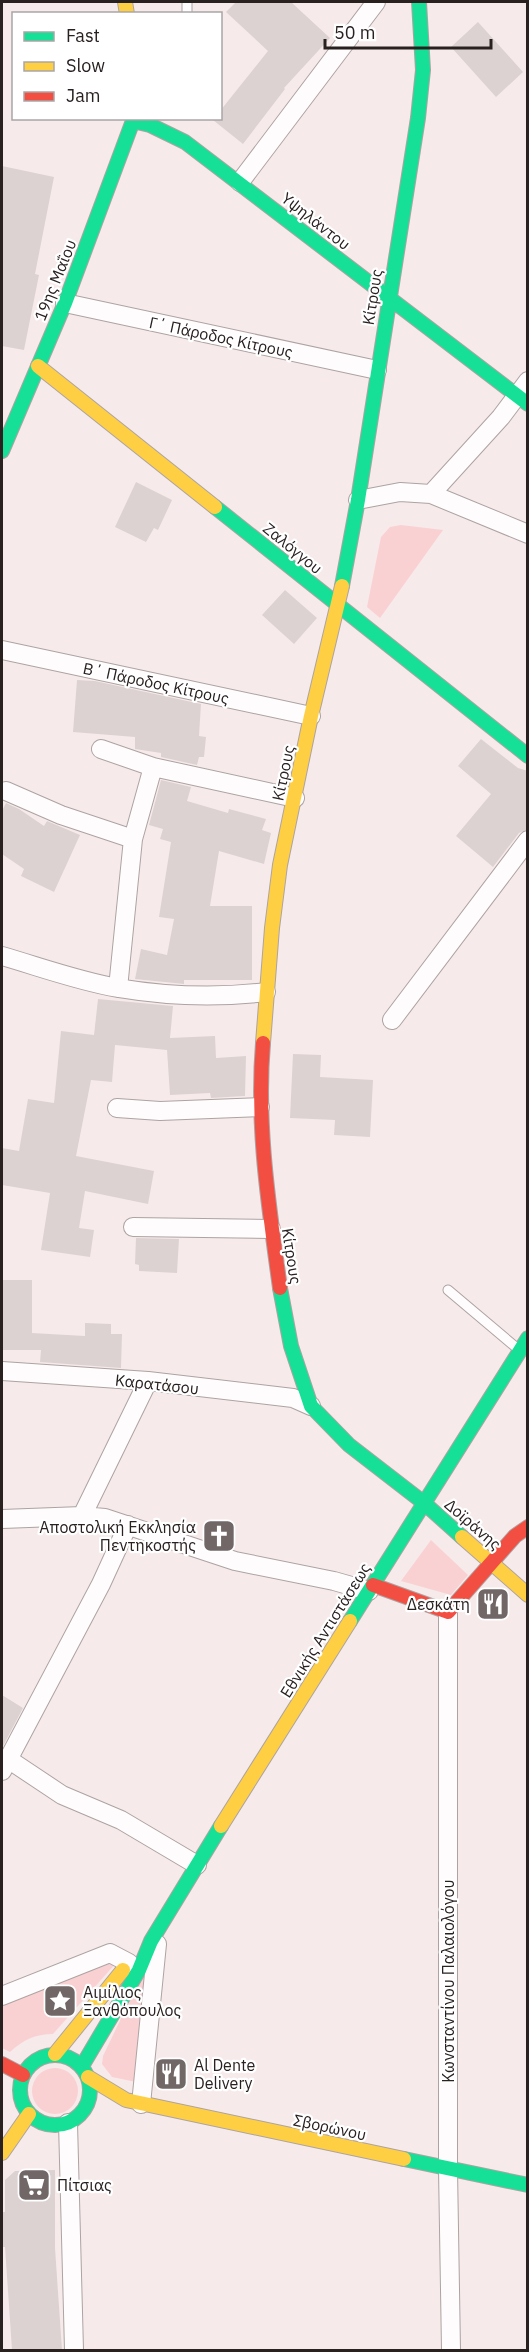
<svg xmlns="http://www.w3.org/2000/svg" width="529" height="2352" font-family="'IBM Plex Sans',sans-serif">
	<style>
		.green { fill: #fad1d2 }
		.building { fill: #ddd2d2 }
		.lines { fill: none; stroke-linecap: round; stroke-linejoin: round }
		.lane-casing { stroke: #ada3a3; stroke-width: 11 }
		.street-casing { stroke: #ada3a3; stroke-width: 20 }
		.fast-casing { stroke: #ada3a3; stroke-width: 16 }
		.slow-casing { stroke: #ada3a3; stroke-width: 16 }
		.jam-casing { stroke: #ada3a3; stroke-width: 16 }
		.lane { stroke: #fefcfc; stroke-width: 9 }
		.street { stroke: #fefcfc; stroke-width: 18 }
		.fast { stroke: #16e098; stroke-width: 14 }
		.slow { stroke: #ffcf43; stroke-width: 14 }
		.jam { stroke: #f24e42; stroke-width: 14 }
		.labels { text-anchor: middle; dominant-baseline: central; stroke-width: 4.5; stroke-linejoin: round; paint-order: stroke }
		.street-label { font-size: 16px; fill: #292020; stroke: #fff }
		.poi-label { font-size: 16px; fill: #292020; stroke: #fff; text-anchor: start }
	</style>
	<rect width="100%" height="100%" fill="#f7eaea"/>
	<path class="green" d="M401,525l42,5 -63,88 -13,-11 14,-70 9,-10z
		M431,1540l37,35 -17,20 -50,-14z
		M107,1958l9,5 -63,71c-18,0 -30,6 -43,18l-8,-4v-47z
		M150,1958l-14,124 -24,-5 -10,-13 1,-8z
		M32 2091a23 23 0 1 1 46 0a23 23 0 1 1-46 0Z"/>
	<path class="building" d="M236,2h55l39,36 -46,50 1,1 -42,55 -30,-24 7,-2v-7l48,-60 -42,-39z
		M478,22l45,50 -27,25 -45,-50z
		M2,166l52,11 -19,97 4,1 -15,75 -22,-4z
		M136,482l36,18 -14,30 -4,-2 -8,14 -31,-15z
		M285,590l32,28 -23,26 -32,-29z
		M77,680l18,1 106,23 -2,32 7,1 -2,20h-5l-2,8 -36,-8v-4l-26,-4v-12l-62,-5z
		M481,739l37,29 10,3v58l-9,4 -26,34 -37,-31 35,-42 -33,-28z
		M161,780l30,7 -4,14 41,12 1,-4 37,10 -4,11 9,3 -7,31 -45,-13 -9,55h42v74h-68v4l-49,-5 6,-30 26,6 7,-36 -15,-2 12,-75 -11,-3 3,-10 -14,-4z
		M6,803l13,6 25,17 3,-5 33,14 -26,57 -33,-16 3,-7 -22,-15v-43z
		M98,999l75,7 -3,32 45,-2 1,22 30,-2 -1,40 -34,2 -1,-5 -40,2 -3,-45 -52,-5 -3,37 -21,-2 -15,76 78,15 -6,33 -63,-13 -6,37 15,2 -4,27 -49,-7 9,-57 -48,-8v-37l17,3 9,-52 26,4 7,-72 33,4z
		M293,1054l28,1 -1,22 53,3 -3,57 -36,-2 1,-15 -45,-2z
		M136,1238l43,1 -2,34 -38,-2v-6l-4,-1z
		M2,1280h30v53l53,3v-13l26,1v10h11l-1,34 -81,-6 1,-12h-39z
		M2,1695l21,13 -21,40z
		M55,2170v78l7,102h-50l-7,-103h-3v-35h3v-32l10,-9z"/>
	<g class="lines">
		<defs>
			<path id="lane" d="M187,14v-12
				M448,1290l70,59"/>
			<path id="street" d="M240,182l136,-180
				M65,303l312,67
				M431,494l70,-77 27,-36
				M358,500l42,-8 31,2 97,40
				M2,650l309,66
				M101,749l52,18 142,31
				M6,791l55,24 72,24
				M2,956c38,11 76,25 116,32 48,8 99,10 148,4
				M118,988l15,-149 20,-72
				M392,1020l136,-180
				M117,1108l43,3 100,-4
				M133,1227l138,2
				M2,1371l146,10 145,17 18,8
				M82,1516l66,-135
				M2,1519l80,-3 23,2 130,43 99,20 35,10
				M448,1612v557l3,181
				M8,1759l54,36 59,25 76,45
				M2,1771l99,-187 27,-59
				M2,1996l108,-43 19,10
				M141,2104l16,-160
				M68,2123l6,227"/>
			<path id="fast" d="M133,121l17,4 35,17 343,262
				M2,451l63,-148 69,-185
				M215,507l313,249
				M342,586l16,-86 60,-382 5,-48 -4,-68
				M280,1288l11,58 20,60 38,39 75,58 38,34
				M350,1621l178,-283
				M20 2090a35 35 0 1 1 70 0a35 35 0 1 1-70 0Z
				M82,2066l57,-96 12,-29 70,-115
				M404,2159l124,26"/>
			<path id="slow" d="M125,2l2,12
				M38,366l177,141
				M263,1043l9,-115 8,-63 31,-149 31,-130
				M462,1537l66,58
				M221,1826l129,-205
				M55,2054l68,-84
				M88,2077l38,23 278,59
				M2,2153l27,-39"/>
			<path id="jam" d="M263,1043c-7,83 6,164 17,245
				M373,1585l75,27 67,-76 13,-9
				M2,2064l21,11"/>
		</defs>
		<use href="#lane" class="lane-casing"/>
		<use href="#street" class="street-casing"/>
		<use href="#fast" class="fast-casing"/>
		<use href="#slow" class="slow-casing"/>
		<use href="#jam" class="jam-casing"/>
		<use href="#lane" class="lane"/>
		<use href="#street" class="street"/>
		<use href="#fast" class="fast"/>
		<use href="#slow" class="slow"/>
		<use href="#jam" class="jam"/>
	</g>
	<defs>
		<symbol id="church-square" viewBox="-11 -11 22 22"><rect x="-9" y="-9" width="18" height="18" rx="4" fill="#716767" stroke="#fff"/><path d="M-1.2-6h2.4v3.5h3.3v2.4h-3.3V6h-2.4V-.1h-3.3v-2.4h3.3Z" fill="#fff"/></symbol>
		<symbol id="restaurant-square" viewBox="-11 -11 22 22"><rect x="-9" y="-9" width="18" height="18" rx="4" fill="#716767" stroke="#fff"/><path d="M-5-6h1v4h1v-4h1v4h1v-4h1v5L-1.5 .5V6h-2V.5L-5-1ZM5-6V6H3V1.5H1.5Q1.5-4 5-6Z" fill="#fff"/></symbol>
		<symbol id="sight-square" viewBox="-11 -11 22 22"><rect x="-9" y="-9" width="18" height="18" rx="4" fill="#716767" stroke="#fff"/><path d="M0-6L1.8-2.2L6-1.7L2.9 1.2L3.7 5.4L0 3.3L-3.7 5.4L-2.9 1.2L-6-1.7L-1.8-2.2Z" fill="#fff"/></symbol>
		<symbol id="supermarket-square" viewBox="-11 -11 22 22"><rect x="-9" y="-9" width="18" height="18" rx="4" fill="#716767" stroke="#fff"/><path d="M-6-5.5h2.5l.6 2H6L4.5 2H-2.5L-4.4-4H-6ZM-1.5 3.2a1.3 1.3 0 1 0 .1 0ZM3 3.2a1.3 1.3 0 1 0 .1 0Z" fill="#fff"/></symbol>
	</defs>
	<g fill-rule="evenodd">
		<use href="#church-square" x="200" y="1517" width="38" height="38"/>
		<use href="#restaurant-square" x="474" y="1585" width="38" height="38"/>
		<use href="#sight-square" x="41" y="1982" width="38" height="38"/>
		<use href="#restaurant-square" x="152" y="2055" width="38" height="38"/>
		<use href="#supermarket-square" x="15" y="2166" width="38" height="38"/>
	</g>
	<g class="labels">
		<g class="street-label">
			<text transform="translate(316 221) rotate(38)">Υψηλάντου</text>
			<text transform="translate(55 280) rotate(-68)">19ης Μαΐου</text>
			<text transform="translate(372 297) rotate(-81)">Κίτρους</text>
			<text transform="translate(221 337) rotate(12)">Γ΄ Πάροδος Κίτρους</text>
			<text transform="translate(293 548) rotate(39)">Ζαλόγγου</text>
			<text transform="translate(156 683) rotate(12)">Β΄ Πάροδος Κίτρους</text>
			<text transform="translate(283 773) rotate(-78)">Κίτρους</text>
			<text transform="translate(292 1256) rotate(81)">Κίτρους</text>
			<text transform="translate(157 1384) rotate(6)">Καρατάσου</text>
			<text transform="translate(473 1524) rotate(41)">Δοϊράνης</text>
			<text transform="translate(325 1630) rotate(-58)">Εθνικής Αντιστάσεως</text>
			<text transform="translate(448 1981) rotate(-90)">Κωνσταντίνου Παλαιολόγου</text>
			<text transform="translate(330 2127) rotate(12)">Σβορώνου</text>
		</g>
		<g class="poi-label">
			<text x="196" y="1527" text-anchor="end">Αποστολική Εκκλησία<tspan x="196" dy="18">Πεντηκοστής</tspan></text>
			<text x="470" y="1604" text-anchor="end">Δεσκάτη</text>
			<text x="83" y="1992">Αιμίλιος<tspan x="83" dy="18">Ξανθόπουλος</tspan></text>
			<text x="194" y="2065">Al Dente<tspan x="194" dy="18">Delivery</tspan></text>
			<text x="57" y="2185">Πίτσιας</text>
		</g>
	</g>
	<rect width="529" height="2352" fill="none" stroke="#292020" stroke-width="6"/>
	<rect x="12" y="12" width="210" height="108" fill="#ffffff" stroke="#a9a6a6" stroke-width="1.5"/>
	<rect x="24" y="32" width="30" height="9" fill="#16e098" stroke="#a9a6a6" stroke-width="1.5"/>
	<text x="66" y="42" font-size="18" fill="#292020">Fast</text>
	<rect x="24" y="62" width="30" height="9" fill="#ffcf43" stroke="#a9a6a6" stroke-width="1.5"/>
	<text x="66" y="72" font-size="18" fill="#292020">Slow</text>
	<rect x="24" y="92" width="30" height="9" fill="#f24e42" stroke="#a9a6a6" stroke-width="1.5"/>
	<text x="66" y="102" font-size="18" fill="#292020">Jam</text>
	<path d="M325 39v9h166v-9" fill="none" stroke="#292020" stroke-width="3"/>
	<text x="334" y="39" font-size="18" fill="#292020" stroke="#ffffff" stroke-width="4.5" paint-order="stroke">50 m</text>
</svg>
